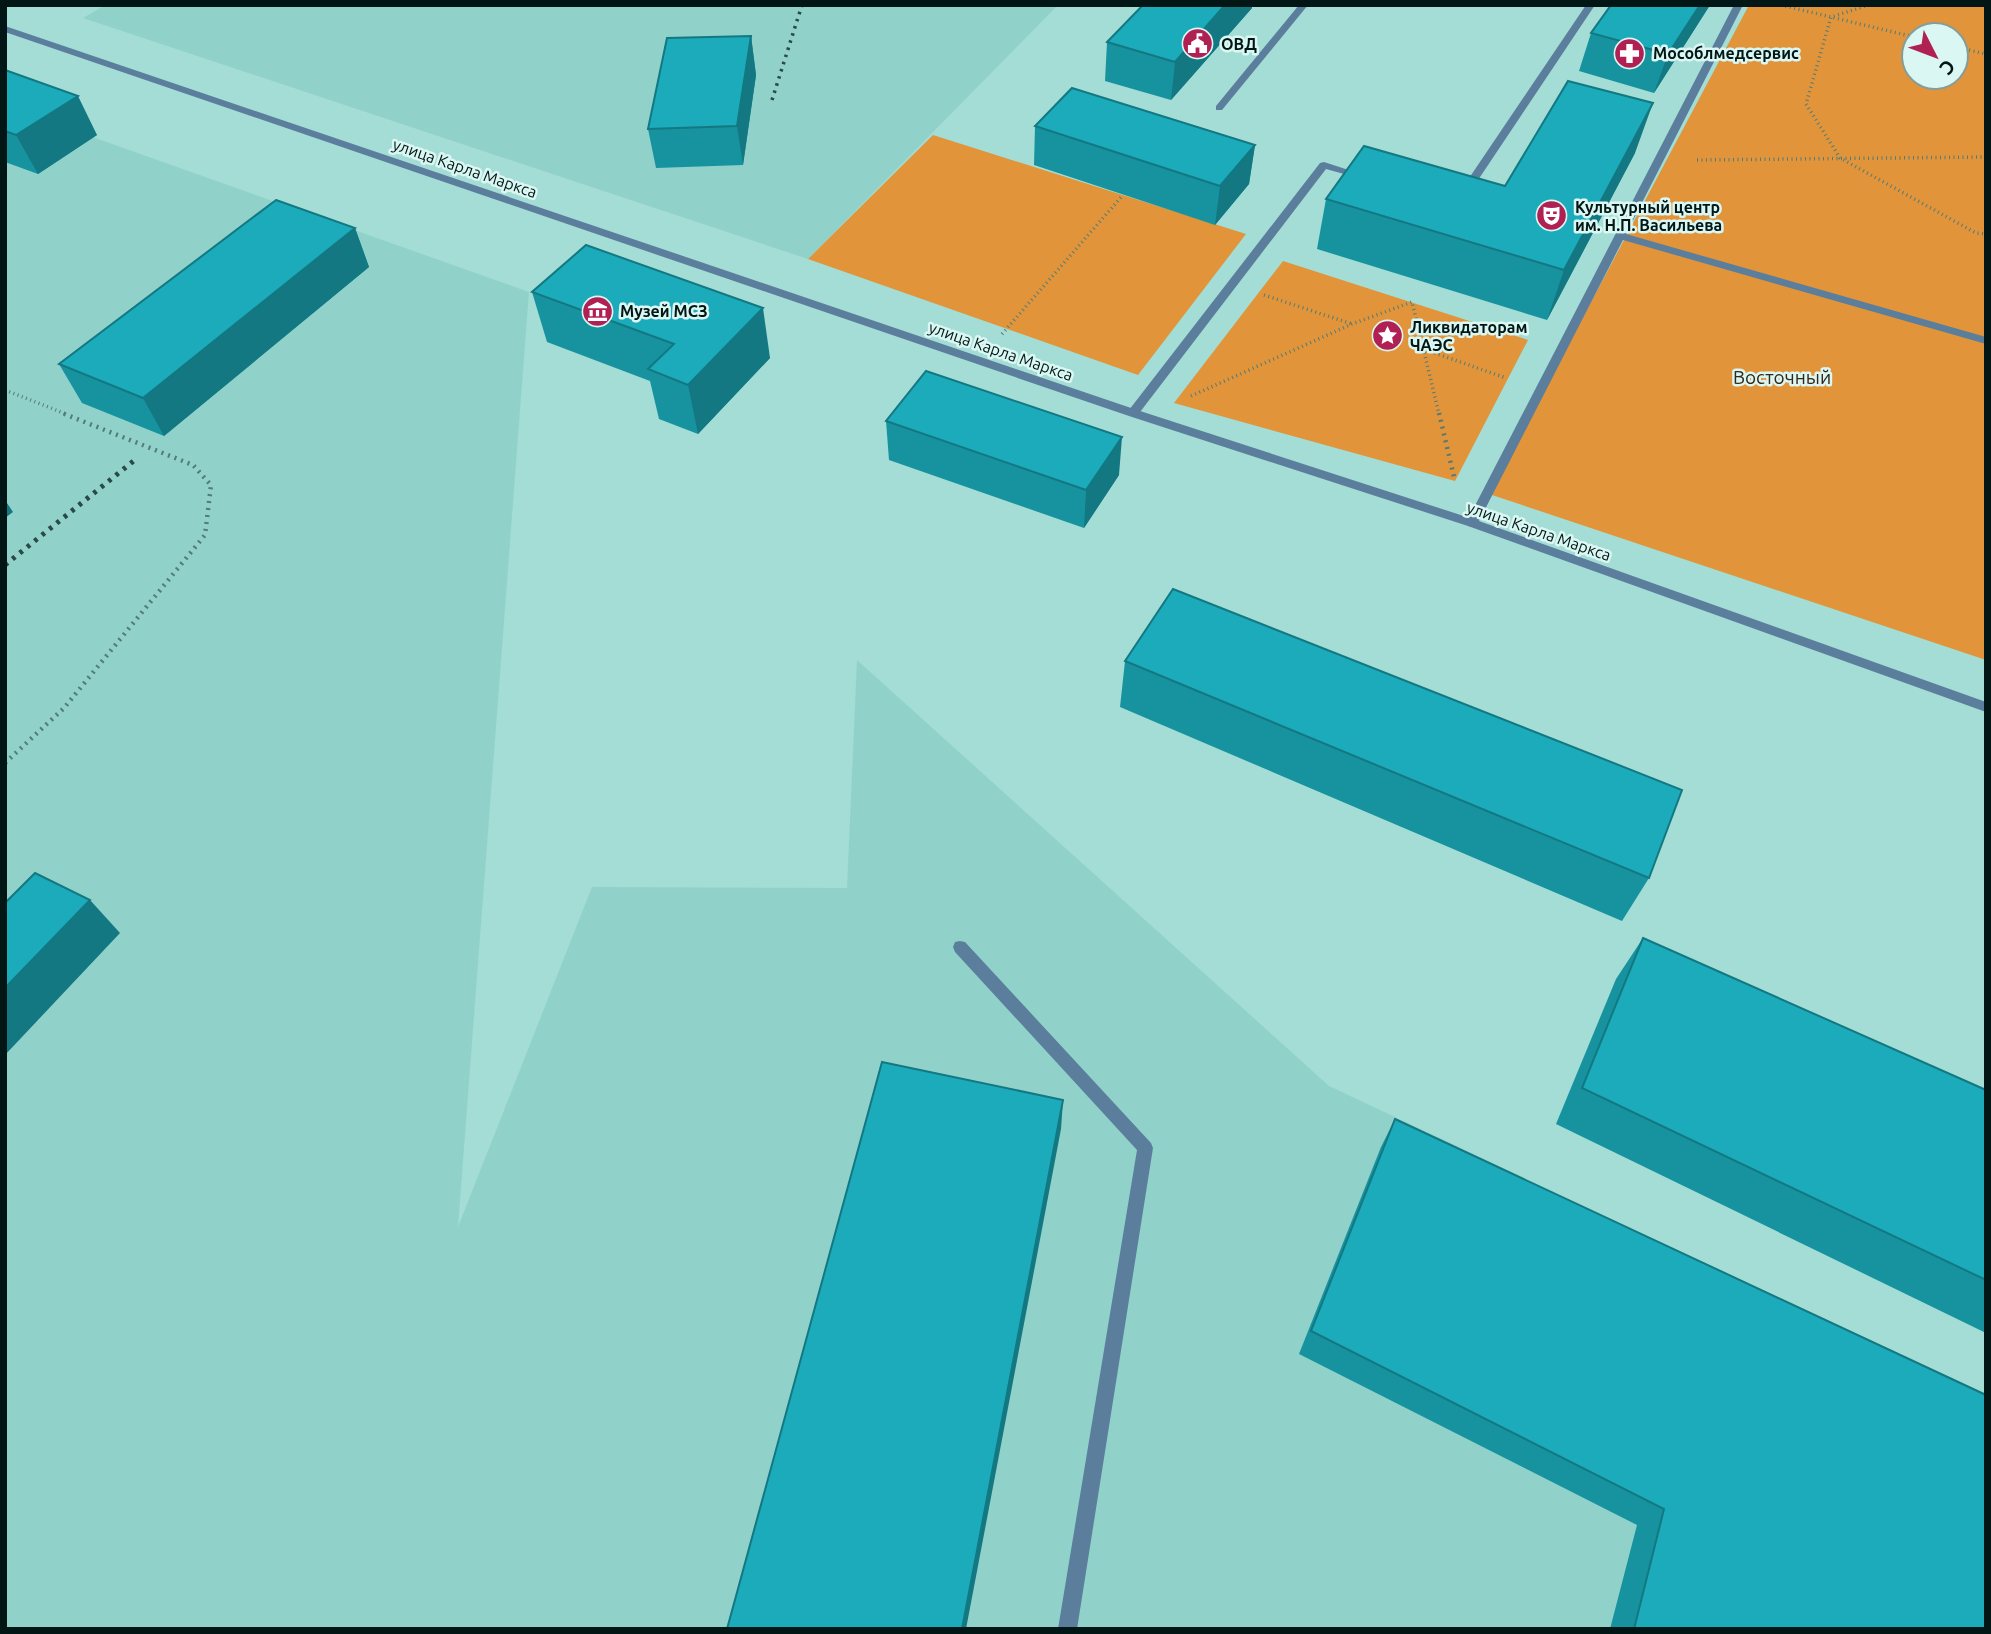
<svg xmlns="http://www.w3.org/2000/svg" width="1991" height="1634" font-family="Ubuntu,sans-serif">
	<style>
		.built { fill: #90d2ca }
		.green { fill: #e19439; fill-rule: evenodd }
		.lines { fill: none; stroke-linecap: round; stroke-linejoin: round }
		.path-far1 { stroke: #547c77; stroke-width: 3.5; stroke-dasharray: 1 3.5; stroke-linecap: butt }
		.path { stroke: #547c77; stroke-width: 4.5; stroke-dasharray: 2 5; stroke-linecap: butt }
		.service { fill: #5b7e9d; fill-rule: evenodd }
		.tertiary { fill: #5b7e9d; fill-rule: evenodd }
		.rail-far1 { stroke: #2b4945; stroke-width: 3.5; stroke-dasharray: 2.5 5; stroke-linecap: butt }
		.rail { stroke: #2b4945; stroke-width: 5; stroke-dasharray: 3.5 6; stroke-linecap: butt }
		.wall { fill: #1793a0 }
		.shaded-wall { fill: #137882 }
		.building { fill: #1babba; stroke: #137882; stroke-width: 2 }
		.labels { text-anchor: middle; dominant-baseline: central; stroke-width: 5; stroke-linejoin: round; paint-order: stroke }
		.far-poi-label { font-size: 16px; font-weight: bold; fill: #021715; stroke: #dbf7f3; text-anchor: start }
		.far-street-label { font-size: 16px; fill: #021715; stroke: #dbf7f3 }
		.park-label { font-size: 19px; fill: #352617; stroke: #dbf7f3 }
	</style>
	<rect width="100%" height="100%" fill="#a3ddd5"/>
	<path class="built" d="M105,5h953l-250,254 -725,-241z
		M5,106l524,186 -71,935 134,-340 255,1 10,-228 472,426 657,309v234h-1981z"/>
	<path class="green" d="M1749,5h237v655l-497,-166zM1914,35h42v42h-42z
		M933,135l313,99 -108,141 -330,-116z
		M1283,261l245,79 -73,141 -281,-78z"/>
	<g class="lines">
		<path class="path-far1" d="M1781,5l133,32
			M1869,5l-38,12 -25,87 34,54 136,75 10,1
			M1956,47l30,7
			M1697,160l289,-3
			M1264,295l88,29
			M1002,334l121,-139
			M1426,350l80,28
			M5,390l61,24
			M1191,396l161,-72 60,-22 27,112"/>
		<path class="path" d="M1439,413l16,68
			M5,763l59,-55 141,-173 6,-50 -18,-20 -131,-52"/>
		<path class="service" d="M1299,5h9l-86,105h-6v-4z
			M1586,5h9l-127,190h-8l-1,-2z
			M1734,5h9l-117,229 360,103v7l-363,-104 -145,283 -6,4 -4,-1 -2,-3z
			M1324,162l43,14 -5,3 -36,-10 -189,247h-8v-6l191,-247z
			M960,941l5,1 186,201 2,5 -76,481h-19l79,-479 -182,-198 -2,-5 2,-5z"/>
		<path class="tertiary" d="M5,26l1132,384 339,110 510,182v10l-518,-186 -339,-110 -1124,-384z"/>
		<path class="rail-far1" d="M772,100l30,-95"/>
		<path class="rail" d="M5,565l131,-106"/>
	</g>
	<path class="wall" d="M1710,5l-56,88 -75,-22 12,-38z
		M1252,8l-81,92 -66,-19 2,-39z
		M751,36l5,39 -13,90 -87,3 -8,-39z
		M5,70l92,65 -59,39 -33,-12z
		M1035,126l220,19 -6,39 -34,41 -181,-60z
		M1635,153l-88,167 -230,-71 9,-50 179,-13z
		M355,228l14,39 -205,169 -82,-33 -23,-39z
		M532,292l238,66 -72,76 -39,-15 -9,-38 -103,-39z
		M886,421l233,54 -35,53 -195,-68z
		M1125,661l524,217 -27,43 -502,-214z
		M1643,938l343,152v243l-430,-209 60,-145z
		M1395,1119l591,510h-376l27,-104 -338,-171 82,-207z"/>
	<path class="shaded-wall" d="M1225,5h27v3l-81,92 4,-38z
		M1700,5h10l-56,88 14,-39z
		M751,36l5,39 -13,90 -6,-39z
		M78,96l19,39 -59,39 -22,-39z
		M1653,103l-18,50 -88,167 17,-50z
		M1255,145l-6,39 -34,41 5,-39z
		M355,228l14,39 -205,169 -21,-38z
		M763,308l7,50 -72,76 -10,-49z
		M1122,437l-3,38 -35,53 2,-38z
		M5,500l8,12 -8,6z
		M90,900l30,33 -115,122v-67z
		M1063,1100l-2,29 -95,500h-4z"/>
	<path class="building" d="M1143,5h82l-50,57 -68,-20z
		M1611,5h89l-32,49 -77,-21z
		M751,36l-14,90 -89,3 19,-91z
		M5,70l73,26 -62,39 -11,-4z
		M1568,81l85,22 -89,167 -238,-71 38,-53 141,40z
		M1072,88l183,57 -35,41 -185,-60z
		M276,200l79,28 -212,170 -84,-34z
		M586,245l177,63 -75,77 -40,-16 26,-25 -142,-52z
		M926,371l196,66 -36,53 -200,-69z
		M1173,589l509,201 -33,88 -524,-217z
		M35,873l55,27 -85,88v-85z
		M1643,938l343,152v190l-404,-192z
		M882,1062l181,38 -101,529h-235z
		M1395,1119l591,276v234h-352l30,-120 -353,-178z"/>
	<defs>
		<symbol id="civic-disc" viewBox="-11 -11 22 22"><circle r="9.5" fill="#b02053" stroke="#dbf7f3"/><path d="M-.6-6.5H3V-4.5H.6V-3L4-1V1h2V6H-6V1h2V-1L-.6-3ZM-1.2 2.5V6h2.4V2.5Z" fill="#fff"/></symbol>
		<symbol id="pharmacy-disc" viewBox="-11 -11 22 22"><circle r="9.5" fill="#b02053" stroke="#dbf7f3"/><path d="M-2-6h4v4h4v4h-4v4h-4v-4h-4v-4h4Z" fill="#fff"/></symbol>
		<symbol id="theatre-disc" viewBox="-11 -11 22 22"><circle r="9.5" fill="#b02053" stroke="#dbf7f3"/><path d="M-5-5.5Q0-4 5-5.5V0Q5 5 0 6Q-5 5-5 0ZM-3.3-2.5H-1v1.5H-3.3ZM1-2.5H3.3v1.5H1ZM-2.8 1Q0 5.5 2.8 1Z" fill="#fff"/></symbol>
		<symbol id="museum-disc" viewBox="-11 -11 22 22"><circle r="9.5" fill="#b02053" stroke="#dbf7f3"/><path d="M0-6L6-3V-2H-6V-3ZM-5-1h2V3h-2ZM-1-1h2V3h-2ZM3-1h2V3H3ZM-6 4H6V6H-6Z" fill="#fff"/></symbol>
		<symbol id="sight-disc" viewBox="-11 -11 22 22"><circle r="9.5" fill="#b02053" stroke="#dbf7f3"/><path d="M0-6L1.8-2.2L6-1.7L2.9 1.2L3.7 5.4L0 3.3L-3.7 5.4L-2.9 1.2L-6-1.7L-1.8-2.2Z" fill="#fff"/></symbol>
	</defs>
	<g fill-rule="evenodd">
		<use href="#civic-disc" x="1180" y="26" width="35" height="35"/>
		<use href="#pharmacy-disc" x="1612" y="36" width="35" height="35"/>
		<use href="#theatre-disc" x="1534" y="198" width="35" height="35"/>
		<use href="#museum-disc" x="580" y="294" width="35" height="35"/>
		<use href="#sight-disc" x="1370" y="318" width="35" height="35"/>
	</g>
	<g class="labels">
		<g class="far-poi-label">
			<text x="1221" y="44">ОВД</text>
			<text x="1653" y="53">Мособлмедсервис</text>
			<text x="1575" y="207">Культурный центр<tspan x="1575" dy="18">им. Н.П. Васильева</tspan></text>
			<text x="620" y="311">Музей МСЗ</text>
			<text x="1410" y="327">Ликвидаторам<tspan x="1410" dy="18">ЧАЭС</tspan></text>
		</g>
		<g class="far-street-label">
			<text transform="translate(465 168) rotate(19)">улица Карла Маркса</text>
			<text transform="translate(1001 351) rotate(19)">улица Карла Маркса</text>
			<text transform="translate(1539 531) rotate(19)">улица Карла Маркса</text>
		</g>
		<g class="park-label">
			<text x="1782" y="377">Восточный</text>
		</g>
	</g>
	<rect width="1991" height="1634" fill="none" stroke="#021715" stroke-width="14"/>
	<g transform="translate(1935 56) rotate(132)"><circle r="33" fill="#dbf7f3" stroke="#849d9a" stroke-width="2"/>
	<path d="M0-5L12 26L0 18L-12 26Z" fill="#b02053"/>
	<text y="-10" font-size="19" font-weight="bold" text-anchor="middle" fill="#021715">С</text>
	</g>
</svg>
